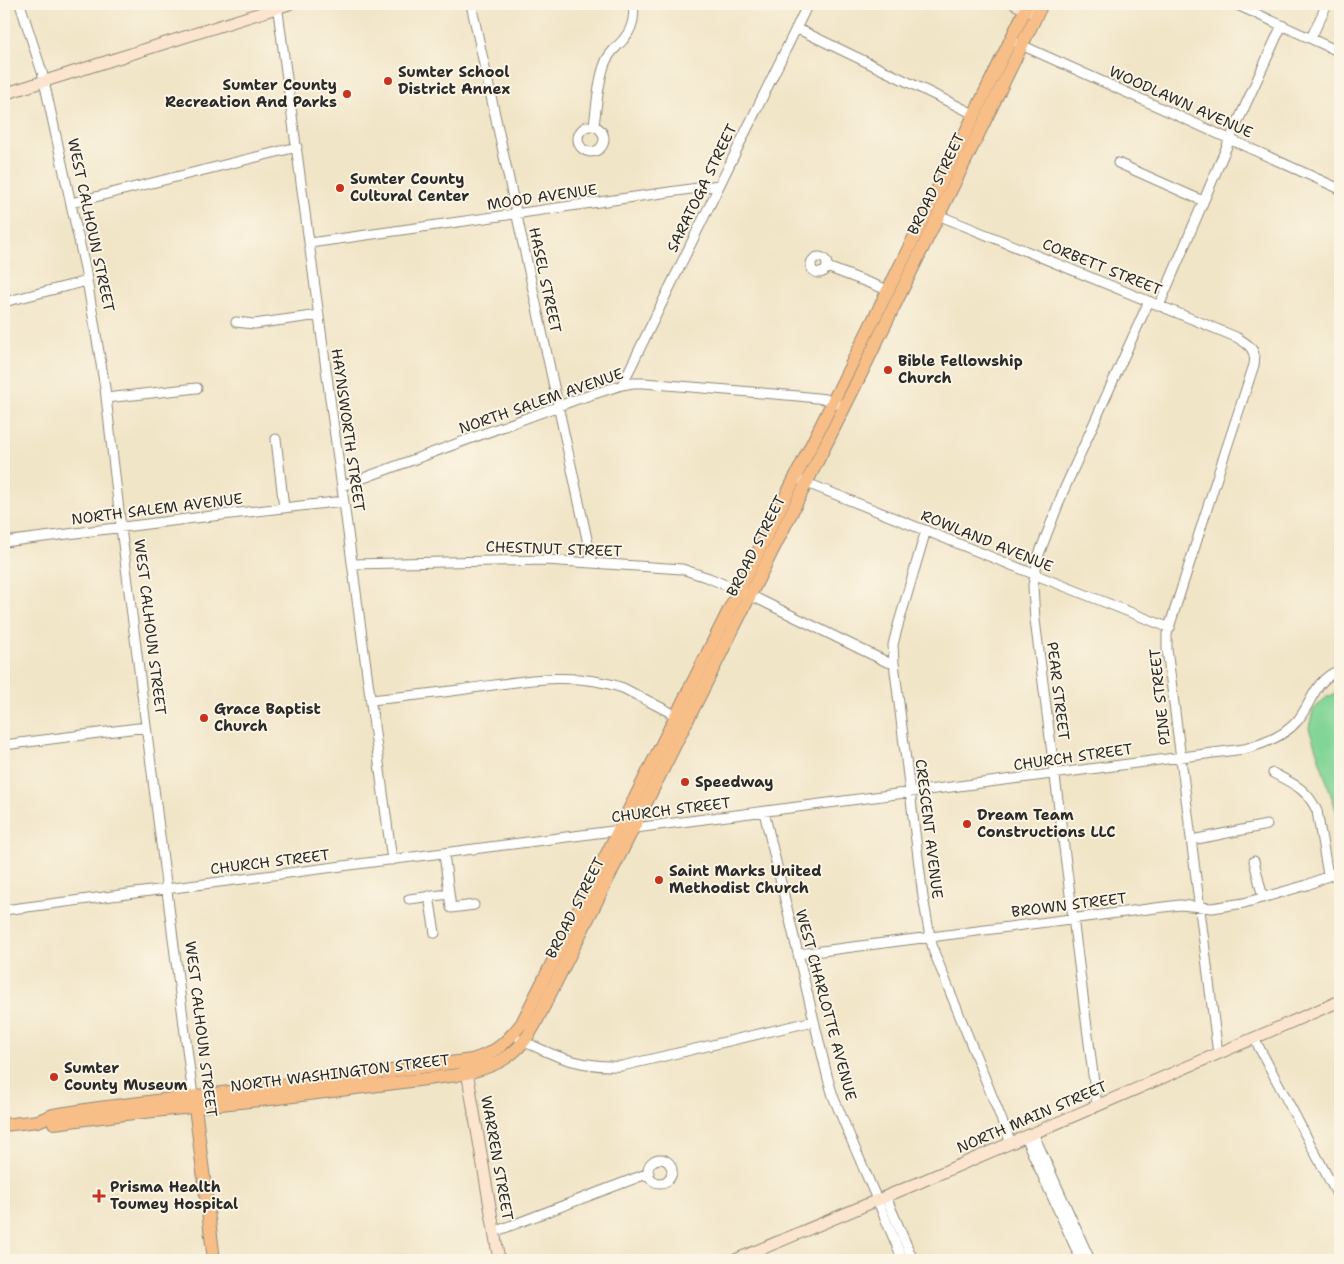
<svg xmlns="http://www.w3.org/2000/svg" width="1344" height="1264" font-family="'Shantell Sans',sans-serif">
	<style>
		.green { fill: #83d597; stroke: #578061 }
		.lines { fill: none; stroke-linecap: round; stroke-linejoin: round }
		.street-casing { stroke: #8e8879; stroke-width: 11 }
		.secondary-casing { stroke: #8e8879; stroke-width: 13 }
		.primary-casing { stroke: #8e8879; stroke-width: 14 }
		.street { stroke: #fff; stroke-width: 9 }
		.secondary { stroke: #fce5cf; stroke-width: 11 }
		.primary { stroke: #f7be88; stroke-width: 12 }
		.poi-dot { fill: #c8321e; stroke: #fcf5e5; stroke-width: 2 }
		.labels { text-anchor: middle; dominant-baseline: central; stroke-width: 4; stroke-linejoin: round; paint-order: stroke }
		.poi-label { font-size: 15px; font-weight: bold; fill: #2b2b2b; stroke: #fcf5e5; text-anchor: start }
		.street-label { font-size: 15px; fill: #2b2b2b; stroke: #fcf5e5 }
	</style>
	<rect width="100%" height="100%" fill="#fcf5e5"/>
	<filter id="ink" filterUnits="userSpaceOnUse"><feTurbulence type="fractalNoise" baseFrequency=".02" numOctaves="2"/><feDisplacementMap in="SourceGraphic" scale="10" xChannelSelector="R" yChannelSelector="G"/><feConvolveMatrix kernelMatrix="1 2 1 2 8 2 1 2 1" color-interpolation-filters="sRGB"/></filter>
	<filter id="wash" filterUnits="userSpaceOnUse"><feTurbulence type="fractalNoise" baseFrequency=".0096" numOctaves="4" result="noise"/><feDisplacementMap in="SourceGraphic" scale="20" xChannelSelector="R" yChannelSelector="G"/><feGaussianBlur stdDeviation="1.12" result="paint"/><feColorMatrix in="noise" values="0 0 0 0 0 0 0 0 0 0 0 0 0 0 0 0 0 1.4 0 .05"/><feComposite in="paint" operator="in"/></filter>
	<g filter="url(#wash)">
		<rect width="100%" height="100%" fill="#f1e5c7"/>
		<path class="green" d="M1339,692h1v130l-31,-94 4,-18 14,-13z"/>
	</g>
	<g filter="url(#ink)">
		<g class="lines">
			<defs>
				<path id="street" d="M20,4l22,68 43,196 20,120 16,140 72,568
					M277,4l115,856
					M471,4l121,558
					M1235,4l105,48
					M796,28l178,86
					M1311,38l16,-34
					M1017,43l323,146
					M594,125c3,-20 4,-46 12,-64 4,-9 11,-14 17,-21 9,-10 12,-23 10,-36
					M578 139a13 13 0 1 1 26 0a13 13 0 1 1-26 0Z
					M1118,163l85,38
					M71,203l226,-56
					M938,215l298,122c12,7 21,12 18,28l-33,100 -54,169v15c17,135 35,270 51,405
					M310,243l409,-58
					M811 265a8 8 0 1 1 16 0a8 8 0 1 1-16 0Z
					M827,267l61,23
					M4,302l83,-21
					M1159,306l71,-167 52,-114
					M236,322l18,2 65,-9
					M622,385l186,-381
					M106,398l91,-10
					M276,439l8,69
					M802,481l239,96 129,51
					M342,486l233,-86 47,-15 11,-2h11l154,13 28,3 11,5
					M926,530l-29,99 -4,16 1,18 29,234 7,40 4,15 77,191
					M4,542l191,-24 149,-17
					M352,564l194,-4 136,9 27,9 49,21 129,63 7,1
					M371,700c29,-3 58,-6 88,-10 54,-7 111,-21 164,-2l58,30
					M4,745l142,-18
					M1273,773c21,11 34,16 44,38l11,64
					M764,812l64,267 5,17 18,43 52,121
					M1192,840l75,-15
					M444,854l7,54 23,-3
					M1254,861l9,37
					M429,896l6,37
					M409,899l40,-5
					M4,910l1240,-161c20,-5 41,-13 54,-29 15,-19 16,-40 42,-50
					M798,954l350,-45 32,-4 32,3 32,-5 63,-18 33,-14
					M1254,1038l86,162
					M520,1040c12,5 24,11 37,16 21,8 42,11 65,10l192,-45
					M1097,1106l-62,-486 -2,-34 5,-29 25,-65 86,-191
					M1033,1133l57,127
					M1025,1137l56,123
					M648 1171a12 12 0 1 1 24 0a12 12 0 1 1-24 0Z
					M886,1197l27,63
					M494,1232l155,-59"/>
				<path id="secondary" d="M1015,4l19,9
					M4,94l285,-90
					M466,1065l33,195
					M735,1260l183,-77 422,-182"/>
				<path id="primary" d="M194,1099l20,161
					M54,1123l71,-9 145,-15 187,-24c35,-7 59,-16 77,-49l321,-640 187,-382
					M4,1125l34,-4 15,-6 46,-7 204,-25 169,-23c25,-8 34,-17 50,-37 170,-339 341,-678 506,-1019"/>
			</defs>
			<use href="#street" class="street-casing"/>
			<use href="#secondary" class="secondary-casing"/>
			<use href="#primary" class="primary-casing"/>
			<use href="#street" class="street"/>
			<use href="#secondary" class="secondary"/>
			<use href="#primary" class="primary"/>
		</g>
	</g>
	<g class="poi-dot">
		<circle cx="388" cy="81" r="5"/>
		<circle cx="347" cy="94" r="5"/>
		<circle cx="340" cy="188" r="5"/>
		<circle cx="888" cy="370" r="5"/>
		<circle cx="204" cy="718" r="5"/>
		<circle cx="685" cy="782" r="5"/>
		<circle cx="967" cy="824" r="5"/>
		<circle cx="659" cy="880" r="5"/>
		<circle cx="54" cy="1077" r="5"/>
		<path d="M96.5 1188.5h5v5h5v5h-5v5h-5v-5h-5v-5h5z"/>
	</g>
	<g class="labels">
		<g class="poi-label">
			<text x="398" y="72">Sumter School<tspan x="398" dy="17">District Annex</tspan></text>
			<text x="337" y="85" text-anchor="end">Sumter County<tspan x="337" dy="17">Recreation And Parks</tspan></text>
			<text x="350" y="179">Sumter County<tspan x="350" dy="17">Cultural Center</tspan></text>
			<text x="898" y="361">Bible Fellowship<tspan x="898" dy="17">Church</tspan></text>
			<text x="214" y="709">Grace Baptist<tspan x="214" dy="17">Church</tspan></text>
			<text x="695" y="782">Speedway</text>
			<text x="977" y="815">Dream Team<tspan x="977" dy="17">Constructions LLC</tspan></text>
			<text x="669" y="871">Saint Marks United<tspan x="669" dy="17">Methodist Church</tspan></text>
			<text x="64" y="1068">Sumter<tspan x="64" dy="17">County Museum</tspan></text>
			<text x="110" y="1187">Prisma Health<tspan x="110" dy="17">Toumey Hospital</tspan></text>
		</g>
		<g class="street-label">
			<text transform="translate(1181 102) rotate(24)">WOODLAWN AVENUE</text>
			<text transform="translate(936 184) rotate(-64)">BROAD STREET</text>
			<text transform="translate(702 188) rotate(-64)">SARATOGA STREET</text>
			<text transform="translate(542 197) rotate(-8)">MOOD AVENUE</text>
			<text transform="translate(91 225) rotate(78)">WEST CALHOUN STREET</text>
			<text transform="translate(1102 267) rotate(22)">CORBETT STREET</text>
			<text transform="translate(545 280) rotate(78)">HASEL STREET</text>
			<text transform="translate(541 401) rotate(-19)">NORTH SALEM AVENUE</text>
			<text transform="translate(348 430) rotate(82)">HAYNSWORTH STREET</text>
			<text transform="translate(157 509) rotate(-7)">NORTH SALEM AVENUE</text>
			<text transform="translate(987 541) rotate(22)">ROWLAND AVENUE</text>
			<text transform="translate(756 546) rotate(-63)">BROAD STREET</text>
			<text transform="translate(554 549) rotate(2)">CHESTNUT STREET</text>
			<text transform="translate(150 627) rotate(83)">WEST CALHOUN STREET</text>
			<text transform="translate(1058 691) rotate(83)">PEAR STREET</text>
			<text transform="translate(1160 697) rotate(-96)">PINE STREET</text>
			<text transform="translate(1073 757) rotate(-8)">CHURCH STREET</text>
			<text transform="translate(671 810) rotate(-7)">CHURCH STREET</text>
			<text transform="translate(929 829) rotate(83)">CRESCENT AVENUE</text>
			<text transform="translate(270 862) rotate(-7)">CHURCH STREET</text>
			<text transform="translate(1069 905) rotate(-7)">BROWN STREET</text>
			<text transform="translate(575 908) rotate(-63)">BROAD STREET</text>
			<text transform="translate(826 1005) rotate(75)">WEST CHARLOTTE AVENUE</text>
			<text transform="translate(201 1029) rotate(83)">WEST CALHOUN STREET</text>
			<text transform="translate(340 1073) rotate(-7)">NORTH WASHINGTON STREET</text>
			<text transform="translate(1032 1117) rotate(-23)">NORTH MAIN STREET</text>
			<text transform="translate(497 1158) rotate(80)">WARREN STREET</text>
		</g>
	</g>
	<rect width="1344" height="1264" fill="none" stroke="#fcf5e5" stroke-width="20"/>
</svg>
